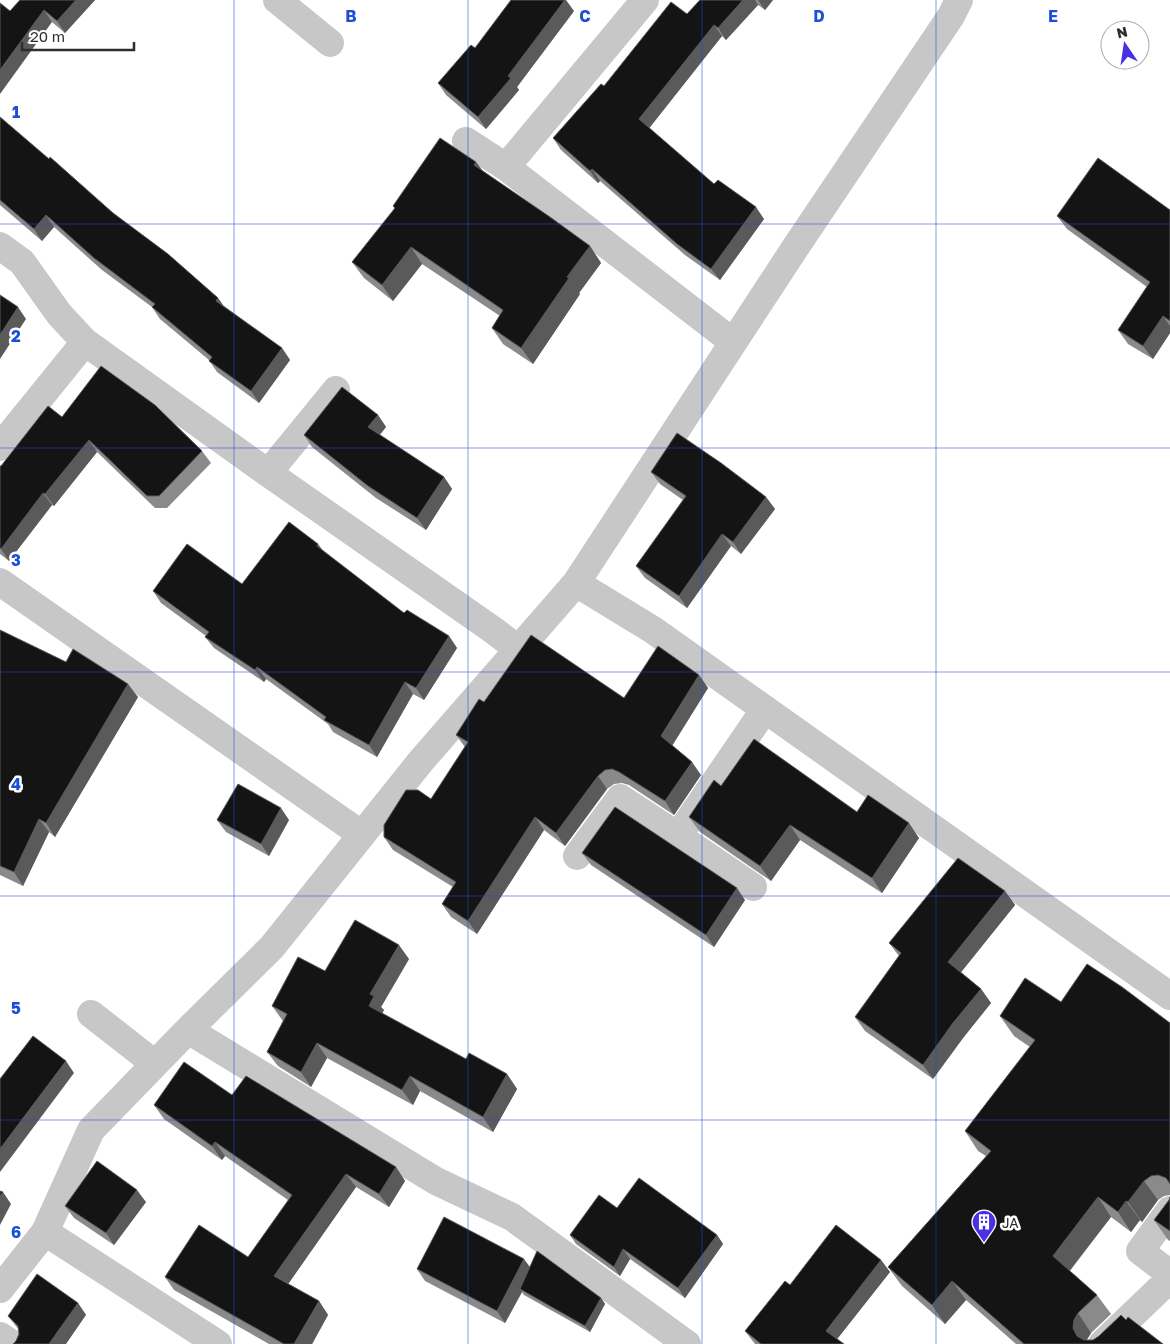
<svg xmlns="http://www.w3.org/2000/svg" width="1170" height="1344" font-family="'Golos Text',sans-serif">
	<style>
		.lines { fill: none; stroke-linecap: round; stroke-linejoin: round }
		.minor { stroke: #c7c7c7; stroke-width: 28 }
		.wall { fill: #8a8a8a }
		.shaded-wall { fill: #5a5a5a }
		.building { fill: #141414; stroke: #5a5a5a }
		.grid { fill: none; stroke: #1d4ed8; stroke-width: 1; stroke-opacity: 0.55 }
		.labels { text-anchor: middle; dominant-baseline: central; stroke-width: 5; stroke-linejoin: round; paint-order: stroke }
		.poi-label { font-size: 14px; fill: #2d2d2d; stroke: #fff; text-anchor: start }
		.grid-label { font-size: 16px; text-anchor: middle; font-weight: bold; fill: #1d4ed8; stroke: #fff; stroke-width: 5; stroke-linejoin: round; paint-order: stroke }
	</style>
	<rect width="100%" height="100%" fill="#fff"/>
	<g class="lines">
		<path class="minor" d="M277,0l53,43
			M645,0l-139,167 227,175
			M466,141l40,26
			M0,246l22,16 37,52 26,28 -85,105
			M85,342l183,131 68,-83
			M268,473l225,157 25,19
			M0,582l361,252
			M576,583l77,47 517,366
			M678,836l75,51
			M577,856l43,-58 58,38 87,-127
			M91,1014l64,50
			M188,1030l248,151 76,36 175,127
			M1170,1210l-30,41 30,23
			M45,1232l173,112
			M0,1289l45,-57 46,-102 97,-100 84,-83 149,-186 155,-178 219,-335 156,-232 8,-16
			M0,1336l12,8
			M1102,1344l68,-65"/>
	</g>
	<path class="wall" d="M20,0h75l-30,33 -13,-11 -42,-11z
		M700,0h73l-8,10 -7,-5 -32,35 -4,-4 -73,92 65,56 50,35 -44,61 -35,-25 -85,-74 -2,2 -37,-33 -8,-12 51,-52 83,-72z
		M574,11l-57,76 2,3 -33,39 -40,-34 -8,-12 37,-35z
		M0,117l49,42 64,54 105,85 6,8 58,42 8,12 -31,43 -42,-31 -8,-12 -49,-41 -8,-12 -50,-37 -48,-43 -12,14 -42,-36z
		M476,162l6,8 108,76 11,17 -22,30 1,1 -47,70 -30,-20 -11,-16 8,-12 -78,-52 -29,37 -29,-23 -12,-16 43,-53 -2,-3z
		M1170,210v123l-17,26 -25,-15 -10,-14 29,-43 -80,-58 -10,-13z
		M378,415l8,12 -6,8 64,42 8,12 -26,41 -50,-32 -64,-51 -8,-12z
		M62,417l140,34 9,12 -44,45h-12l-58,-56 -43,54 -2,-1 -43,56 -9,-7v-88h1z
		M651,472l115,25 9,12 -34,45 -10,-8 -44,62 -42,-30 -9,-12 47,-66 -23,-16z
		M324,552l80,61 45,23 8,12 -33,52 -11,-6 -36,63 -44,-25 -5,-8 -62,-45 -2,3 -50,-34 -9,-11 1,-1 -45,-33 -8,-12 89,-7z
		M0,630l138,67 -83,140 -6,-5 -26,54 -23,-11z
		M699,675l9,13 -36,58 29,29 -27,40 -45,-30 -7,-2 -8,1 -7,5 -42,57 -21,-16 -67,104 -26,-17 -9,-13 11,-17 -60,-37 -9,-13 47,-38 34,-52 -9,-12 28,-33 140,-4z
		M721,786l136,26 62,26 -37,55 -82,-53 -29,41 -71,-49 -11,-15z
		M217,820h72l-20,36 -43,-24z
		M582,853l163,47 -31,47 -123,-82z
		M1005,891l10,14 -54,67 20,17 10,14 -28,35 -30,41 -68,-48 -10,-14 44,-61 -10,-13z
		M409,959l-28,48 3,3 -2,3 84,46 41,15 10,15 -24,43 -73,-41 -7,14 -86,-47 -16,29 -33,-21 -11,-14 16,-31 -11,-15 53,-35z
		M1061,1002l109,21v172l-6,1 -6,4 -16,22 -2,-2 -9,12 -20,-15 -41,54 27,24 14,19 -20,19 -4,7h6l33,-20 37,24h-147l-50,-44 -21,24 -43,-38 -14,-19 98,-111 -8,-5 -13,-20 65,-84 -16,-11 -14,-20z
		M232,1095l164,72 9,14 -16,26 -33,-20 -68,97 31,17 9,14 -16,29h-43l-95,-54 -9,-13 83,-20 40,-57 -63,-44 -3,4 -58,-41 -10,-14z
		M1170,1197v44l-2,-1 -14,-20 15,-20z
		M146,1202l-32,43 -40,-27 -9,-12z
		M617,1208l100,27 6,9 -38,54 -55,-39 -10,17 -44,-32 -6,-9z
		M881,1260l9,12 -53,67 7,5h-89l-10,-13 45,-46z
		M530,1267l71,31 4,6 -15,28 -66,-37 -2,-3 -17,31 -80,-42 -8,-12z
		M78,1303l8,12 -70,26 3,-7v-4l-11,-14z"/>
	<path class="shaded-wall" d="M76,0h19l-30,33 -8,-12z
		M565,0h1l8,11 -57,76 2,3 -33,39 -8,-12 30,-41z
		M743,0h12l3,5 -32,35 -8,-12z
		M758,0h15l-8,10z
		M44,10l8,12 -52,72v-24z
		M714,25l8,11 -75,95 -8,-12z
		M476,162l12,16 -14,-13z
		M592,169l8,12 -2,2 -8,-12z
		M756,207l8,12 -44,61 -9,-11z
		M46,215l8,12 -12,14 -8,-12z
		M590,246l11,17 -22,30 1,1 -47,70 -12,-16 46,-71z
		M411,247l11,17 -29,37 -11,-16z
		M218,298l8,12 -10,-9z
		M18,307l8,12 -26,40v-24z
		M1163,316l7,10v7l-17,26 -10,-13z
		M282,348l8,12 -31,43 -8,-12z
		M378,415l8,12 -10,12 -8,-12z
		M89,440l8,12 -43,54 -9,-12z
		M444,477l8,12 -26,41 -9,-12z
		M43,493l9,12 -43,56 -8,-12z
		M766,497l9,12 -34,45 -8,-12z
		M722,534l9,12 -44,62 -8,-12z
		M318,544l9,12 -10,-10z
		M449,636l8,12 -33,52 -8,-12z
		M257,667l9,12 -2,3 -9,-12z
		M699,675l9,13 -38,61 -9,-13z
		M405,682l8,12 -36,63 -8,-12z
		M128,684l10,13 -83,140 -9,-14z
		M692,762l9,13 -27,40 -9,-14z
		M598,776l9,13 -42,57 -9,-13z
		M281,808l8,12 -20,36 -8,-12z
		M535,817l9,13 -67,104 -9,-13z
		M39,819l10,13 -26,54 -9,-14z
		M909,823l10,15 -37,55 -10,-15z
		M790,825l10,15 -29,41 -11,-15z
		M737,888l8,12 -31,47 -8,-12z
		M1005,891l10,14 -57,71 -10,-14z
		M399,945l10,14 -28,48 3,3 -5,10 -10,-14 1,-12z
		M981,989l10,14 -28,35 -30,41 -10,-14 30,-42z
		M317,1043l10,15 -16,29 -10,-15z
		M66,1061l8,12 -74,99v-23z
		M507,1074l10,15 -24,43 -10,-15z
		M410,1076l10,15 -7,14 -11,-15z
		M215,1142l10,14 -3,4 -10,-14z
		M396,1167l9,14 -16,26 -10,-13z
		M346,1174l10,13 -72,103 -10,-14z
		M1144,1181l14,19 -16,22 -14,-20z
		M137,1190l9,12 -32,43 -8,-12z
		M3,1192l8,12 -11,21v-28z
		M1098,1197l13,20 -45,58 -13,-19z
		M1126,1201l14,19 -9,12 -13,-20z
		M717,1235l6,9 -38,54 -7,-10z
		M623,1249l7,10 -10,17 -6,-9z
		M524,1259l9,12 -13,18 2,3 -17,31 -8,-12z
		M881,1260l9,12 -56,71 -8,-12z
		M952,1281l14,19 -21,24 -13,-19z
		M601,1298l4,6 -15,28 -5,-6z
		M319,1301l9,14 -16,29h-18z
		M78,1303l8,12 -20,29h-17z
		M1078,1313l13,20 -4,6v5l-10,-8 -4,-8 1,-8z"/>
	<path class="building" d="M20,0h56l-19,21 -13,-11 -44,60v-67l10,8z
		M511,0h54l-57,76 3,2 -33,39 -40,-34 33,-38 4,3z
		M700,0h43l-25,28 -4,-3 -75,94 75,65 4,-4 38,27 -45,62 -34,-25 -85,-75 -2,2 -37,-33 48,-54 3,2 67,-84 16,12z
		M0,117l49,42 1,-2 63,56 55,41 50,44 -2,3 66,47 -31,43 -42,-30 3,-4 -60,-50 3,-3 -61,-46 -48,-43 -12,14 -34,-29z
		M440,138l36,24 -2,3 76,52 40,29 -23,31 2,1 -48,70 -29,-20 11,-18 -92,-63 -29,38 -30,-23 43,-54 -2,-2z
		M1098,158l72,52v111l-7,-5 -20,30 -25,-16 32,-48 -93,-66z
		M0,295l18,12 -18,28z
		M101,366l54,39 47,46 -43,45h-12l-58,-56 -44,54 -2,-1 -42,56 -1,-1v-82h1l47,-60 14,11z
		M342,387l36,28 -10,12 76,50 -27,41 -49,-32 -64,-51z
		M677,433l44,30 45,34 -33,45 -11,-8 -43,62 -43,-30 50,-70 -35,-24z
		M289,522l29,22 -1,2 87,67 3,-3 42,26 -33,52 -11,-6 -36,63 -45,-25 2,-3 -69,-50 -2,3 -50,-33 4,-5 -56,-41 34,-47 55,40z
		M0,630l66,32 7,-13 55,35 -82,139 -7,-4 -25,53 -14,-6z
		M531,635l93,63 34,-52 41,29 -38,61 31,26 -27,39 -46,-29 -7,-3 -7,1 -7,6 -42,57 -21,-16 -67,104 -26,-17 14,-22 -72,-45v-12l22,-35h12l13,9 37,-57 -12,-7 23,-36 5,3z
		M754,739l103,73 11,-17 41,28 -37,55 -82,-53 -30,41 -71,-49 25,-37 7,6z
		M238,784l43,24 -20,36 -44,-24z
		M615,807l122,81 -31,47 -124,-82z
		M958,858l47,33 -57,71 33,27 -28,34 -30,42 -68,-48 46,-64 -12,-10z
		M355,920l44,25 -29,49 4,2 -5,10 97,53 3,-6 38,21 -24,43 -73,-41 -8,14 -85,-47 -16,29 -34,-20 20,-38 -15,-8 26,-49 27,14z
		M1087,964l35,23 48,36v161l-4,-6 -8,-3 -7,1 -7,5 -16,21 -2,-1 -8,11 -20,-15 -45,59 44,39 -19,18 -4,7 -1,8 4,8 7,4h9l6,-4 22,-21 5,5 2,-3 35,27h-139l-72,-63 -20,24 -44,-38 103,-116 -26,-20 70,-91 -35,-24 25,-38 36,24z
		M33,1036l33,25 -66,88v-70z
		M184,1062l48,33 14,-19 150,91 -17,27 -33,-20 -72,102 45,25 -25,43h-10l-119,-67 34,-52 49,32 44,-62 -77,-53 -3,4 -58,-41z
		M97,1161l40,29 -31,43 -41,-27z
		M639,1178l78,57 -39,53 -55,-39 -9,18 -44,-32 29,-40 18,13z
		M0,1191l3,1 -3,5z
		M1170,1197v34l-16,-11 15,-20z
		M444,1217l80,42 -27,52 -80,-42z
		M836,1225l45,35 -55,71 18,13h-83l-16,-13 40,-50 5,4z
		M537,1251l64,47 -16,28 -65,-37z
		M37,1274l41,29 -29,41h-36l3,-3 3,-7 -1,-8 -10,-10z"/>
	<path class="grid" d="M234,0v1344M468,0v1344M702,0v1344M936,0v1344M0,224h1170M0,448h1170M0,672h1170M0,896h1170M0,1120h1170"/>
	<defs>
		<symbol id="building-pin" viewBox="-11 -11 22 30"><path d="M0 17L-7.5 6A9.5 9.5 0 1 1 7.5 6Z" fill="#4930e3" stroke="#fff"/><path d="M-4-6H4V6H1V3H-1V6H-4ZM-2.5-4.3h1.7v1.8h-1.7ZM.8-4.3h1.7v1.8H.8ZM-2.5-1h1.7V.8h-1.7ZM.8-1h1.7V.8H.8Z" fill="#fff"/></symbol>
	</defs>
	<g fill-rule="evenodd">
		<use href="#building-pin" x="970" y="1208" width="28" height="38"/>
	</g>
	<g class="labels">
		<g class="poi-label">
			<text x="1002" y="1222">JA</text>
		</g>
	</g>
	<g class="grid-label">
		<text x="351" y="22">B</text>
		<text x="585" y="22">C</text>
		<text x="819" y="22">D</text>
		<text x="1053" y="22">E</text>
		<text x="16" y="118">1</text>
		<text x="16" y="342">2</text>
		<text x="16" y="566">3</text>
		<text x="16" y="790">4</text>
		<text x="16" y="1014">5</text>
		<text x="16" y="1238">6</text>
	</g>
	<g transform="translate(1125 45) rotate(347)"><circle r="24" fill="#ffffff" stroke="#ababab"/>
	<path d="M0-4L9 19L0 12L-9 19Z" fill="#4930e3"/>
	<text y="-8" font-size="14" font-weight="bold" text-anchor="middle" fill="#2d2d2d">N</text>
	</g>
	<path d="M22 42v8h112v-8" fill="none" stroke="#2d2d2d" stroke-width="2.5"/>
	<text x="30" y="42" font-size="15" fill="#2d2d2d" stroke="#ffffff" stroke-width="4" paint-order="stroke">20 m</text>
</svg>
